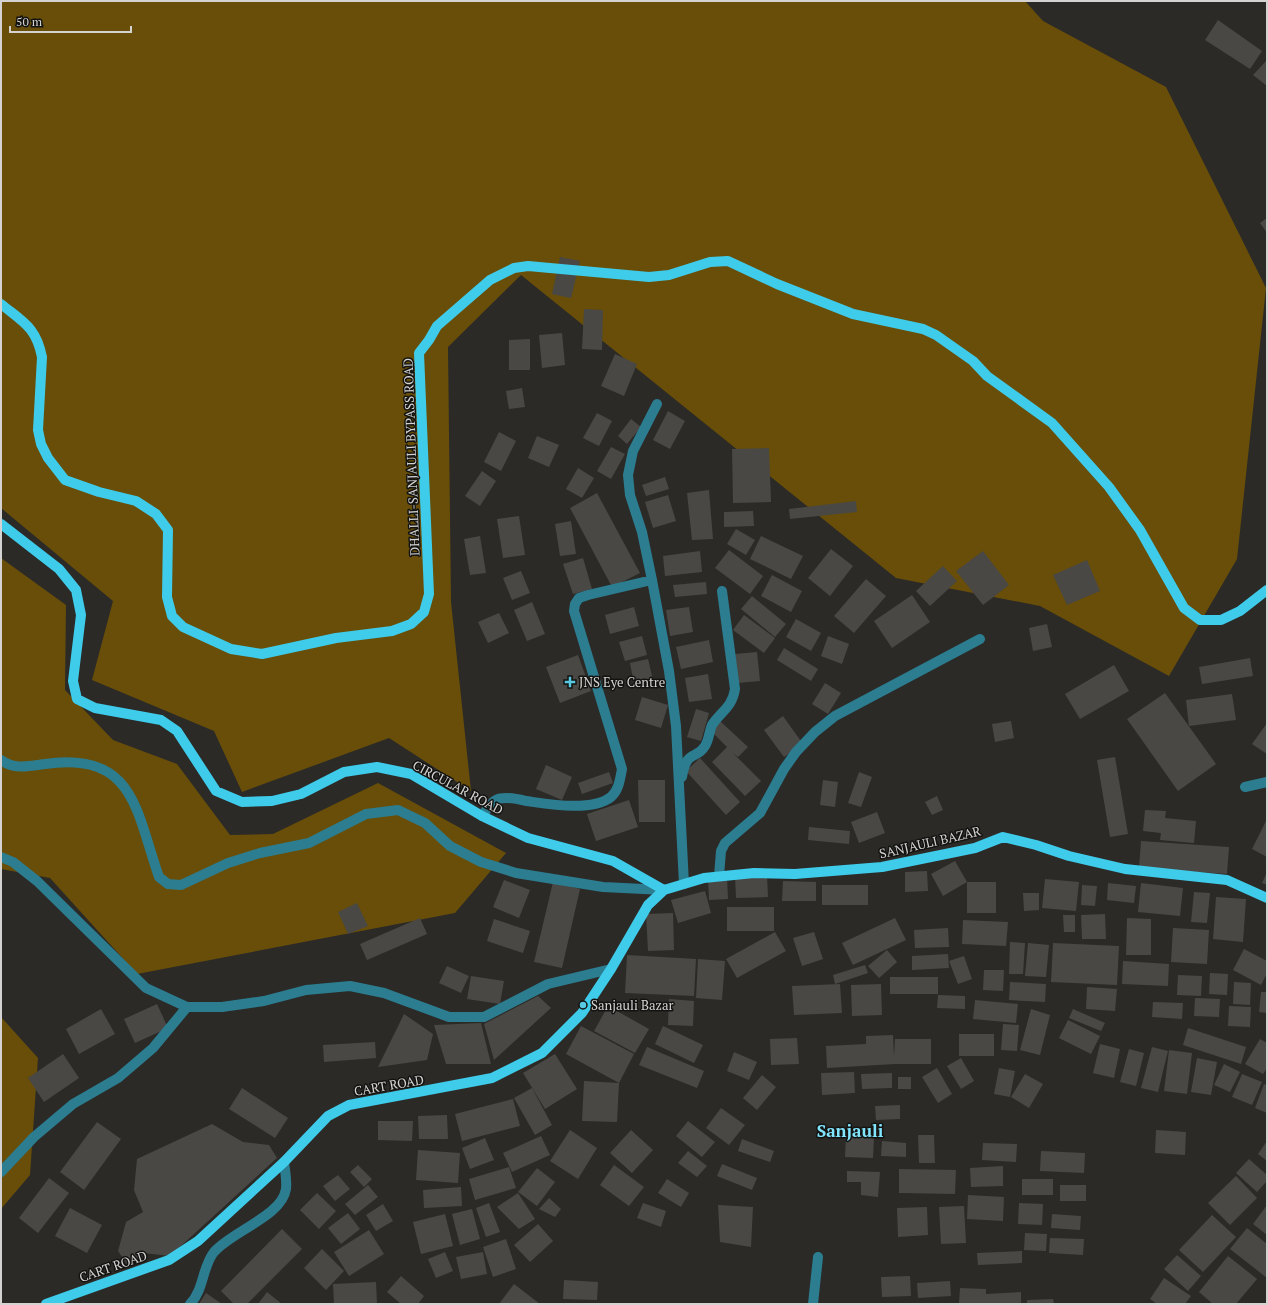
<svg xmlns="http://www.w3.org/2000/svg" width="1268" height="1305" font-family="'PT Serif',serif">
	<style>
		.green { fill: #684e08 }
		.building { fill: #494845 }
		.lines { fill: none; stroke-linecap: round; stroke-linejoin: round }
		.minor { stroke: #2c7d90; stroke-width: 10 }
		.major { stroke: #3fcbea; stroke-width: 10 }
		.poi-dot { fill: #58c9e3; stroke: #131311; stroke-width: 1.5 }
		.labels { text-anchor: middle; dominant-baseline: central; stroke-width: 3; stroke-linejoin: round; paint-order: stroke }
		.street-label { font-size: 13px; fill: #d4d3d1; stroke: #131311 }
		.poi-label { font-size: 13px; fill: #d4d3d1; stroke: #131311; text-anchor: start }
		.district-label { font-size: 17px; font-weight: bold; fill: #81e5fe; stroke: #131311 }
	</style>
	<rect width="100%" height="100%" fill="#2b2a27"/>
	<path class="green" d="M1,1h1024l18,20 123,66 100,201 -29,271 -68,117 -129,-70 -144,-28 -375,-303 -73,72 3,255 20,189 -82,-53 -147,54 -28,-61 -122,-51 21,-79 -112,-93z
		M1,558l65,47 -1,85 48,50 64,24 53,71 43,-1 105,-51 128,70 -51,60 -318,61 -87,-96 -49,-9z
		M1,1017l37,41 -8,117 -29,34z"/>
	<path class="building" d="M1218,20l44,31 -12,18 -45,-29z
		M1267,60v26l-14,-11z
		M1267,218v15l-7,-10z
		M560,257l20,4 -9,37 -19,-4z
		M584,309l19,1 -1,40 -20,-1z
		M562,333l3,32 -23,3 -3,-33z
		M530,339v31h-21v-30z
		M615,354l22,10 -13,32 -23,-10z
		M522,388l3,19 -16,2 -3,-18z
		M668,411l17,10 -15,28 -17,-9z
		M597,413l15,8 -13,25 -16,-8z
		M631,419l10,8 -14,17 -9,-8z
		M499,432l17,9 -15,30 -17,-9z
		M537,436l22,9 -10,22 -21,-9z
		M611,447l14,7 -14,25 -14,-8z
		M769,448l2,54 -38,1 -1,-54z
		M578,468l16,10 -12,20 -16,-9z
		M482,471l14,10 -16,25 -15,-10z
		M665,477l4,12 -23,7 -4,-11z
		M709,490l4,49 -21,1 -5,-47z
		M597,493l43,80 -28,14 -42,-79z
		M668,495l8,26 -23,7 -8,-26z
		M856,501l1,11 -67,7 -1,-10z
		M753,511l1,15 -30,1v-15z
		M519,516l6,39 -22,3 -6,-39z
		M571,521l5,33 -16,2 -5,-32z
		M736,529l19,11 -9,15 -19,-11z
		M480,536l6,37 -16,2 -6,-36z
		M761,536l42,20 -12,23 -41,-20z
		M831,549l22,17 -23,30 -22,-18z
		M729,550l34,26 -13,18 -35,-26z
		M700,551l2,21 -37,4 -2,-20z
		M983,551l26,34 -26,20 -27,-34z
		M583,558l9,31 -19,5 -10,-30z
		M1087,560l13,31 -33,14 -14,-30z
		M943,566l14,15 -27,25 -14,-15z
		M521,571l9,22 -18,7 -9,-22z
		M772,575l30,16 -11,21 -30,-16z
		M866,579l20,17 -32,37 -20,-17z
		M706,582l1,12 -32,3 -2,-12z
		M912,595l18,27 -38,26 -18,-27z
		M752,596l34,28 -11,13 -34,-28z
		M532,602l13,32 -18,7 -13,-31z
		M634,607l5,19 -29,8 -5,-19z
		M689,607l4,25 -23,4 -4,-26z
		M499,613l10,20 -21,10 -10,-21z
		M744,615l31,23 -11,15 -31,-23z
		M796,619l25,14 -10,18 -25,-14z
		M1047,624l5,23 -19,4 -4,-23z
		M642,636l5,19 -22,6 -6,-19z
		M828,636l21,8 -7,20 -21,-8z
		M709,640l4,22 -32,7 -5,-22z
		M784,648l34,21 -7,12 -34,-21z
		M757,652l3,29 -22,2 -3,-29z
		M578,655l13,36 -31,12 -14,-36z
		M1250,658l3,18 -51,8 -3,-17z
		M648,659l5,21 -19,4 -4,-21z
		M1114,665l15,26 -49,28 -15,-25z
		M708,674l4,25 -23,3 -4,-24z
		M825,683l16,10 -13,21 -16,-10z
		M1165,693l51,71 -38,27 -51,-72z
		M1232,694l4,26 -47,6 -3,-26z
		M642,697l26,8 -7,23 -26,-8z
		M696,709l13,4 -8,28 -14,-4z
		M783,716l20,28 -19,13 -20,-27z
		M720,721l28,26 -10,10 -5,-4 28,28 -16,15 -33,-34 15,-15 -16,-16z
		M1011,721l3,17 -19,4 -3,-18z
		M1267,723v31l-15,-10z
		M1115,757l13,77 -18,3 -13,-77z
		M700,758l40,44 -14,13 -40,-44z
		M546,765l26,12 -10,23 -26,-11z
		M609,772l4,11 -31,11 -4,-11z
		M859,772l13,5 -11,30 -13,-4z
		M638,780h27v42h-26z
		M823,780l15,2 -3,25 -15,-2z
		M937,796l6,14 -11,5 -7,-13z
		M629,800l9,27 -42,14 -9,-27z
		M1145,810l21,1 -1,7 31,3 -2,22 -34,-3 1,-7 -18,-2z
		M877,812l8,21 -26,10 -8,-21z
		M1267,819v38l-15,-8z
		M809,827l41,4 -1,13 -41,-4z
		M1141,841l88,6 -2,27 -88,-6z
		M955,861l12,21 -24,14 -12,-22z
		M927,871l1,20 -23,1v-20z
		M1267,872v13l-5,-2z
		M767,875l1,22 -32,1 -1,-22z
		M708,878h19l1,21 -19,1z
		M1045,879l34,3 -3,29 -34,-3z
		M504,880l26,10 -11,28 -26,-11z
		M783,881l33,1v19h-34z
		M553,882l27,7 -18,79 -28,-6z
		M967,882h29v31h-29z
		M1108,883l28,3 -2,17 -27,-3z
		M1141,883l42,5 -3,28 -42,-4z
		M822,885h46v20h-46z
		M1082,885l15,1 -2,20 -14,-1z
		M705,891l6,22 -33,10 -7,-23z
		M1194,892l16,1 -3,30 -16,-1z
		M1023,893h16v17l-15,1z
		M1216,897l30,2 -3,43 -30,-3z
		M357,903l11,23 -20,8 -10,-22z
		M727,907h47v24h-47z
		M673,913l1,37 -26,1 -2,-37z
		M1105,914l1,25h-24l-1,-24z
		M1063,915h12v17h-11z
		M420,918l7,16 -60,26 -7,-16z
		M895,918l11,22 -53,25 -11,-22z
		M1127,918l24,1v36h-25z
		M494,919l36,12 -7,22 -36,-12z
		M963,920l45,2 -2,24 -44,-2z
		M948,928l1,19 -34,1 -1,-18z
		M1173,928l36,2 -2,34 -36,-2z
		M775,932l11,19 -49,27 -11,-19z
		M814,932l9,27 -21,7 -9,-28z
		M1010,942l15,1 -2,31h-14z
		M1028,943l21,2 -3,32 -21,-1z
		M1053,943l66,3 -2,39 -66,-3z
		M1244,949l23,12v12l-6,12 -28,-15z
		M887,950l10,12 -18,16 -11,-12z
		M948,954l1,14 -37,2v-14z
		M627,955l69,4 -2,37 -69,-3z
		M964,956l8,23 -14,5 -9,-23z
		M698,959l27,2 -3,39 -26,-2z
		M1123,961l46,3 -1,22 -46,-2z
		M865,965l3,8 -33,11 -2,-9z
		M447,966l22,10 -8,17 -22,-10z
		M984,970h20l-1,21 -20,-1z
		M1210,973l18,1 -1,21 -18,-1z
		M1178,975l24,1 -1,20 -24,-1z
		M471,976l33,5 -4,23 -33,-5z
		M890,977h48v17h-48z
		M1010,982l36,2 -1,18 -36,-2z
		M1234,982l17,1 -1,22 -17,-1z
		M840,984l2,29 -48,2 -2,-29z
		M881,984l1,31 -30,1 -1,-31z
		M1087,987l30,2 -2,22 -29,-2z
		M1261,992h6v21l-8,-1z
		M938,995l27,1v13l-28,-1z
		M538,996l13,12 -57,52 -10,-36z
		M1195,998l25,1 -1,18 -25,-1z
		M669,999l25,2 -1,25 -25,-1z
		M975,1000l43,4 -2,19 -43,-4z
		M1153,1002l30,1 -1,16 -30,-2z
		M157,1004l11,24 -33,15 -11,-24z
		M608,1006l41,23 -14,24 -41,-22z
		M1229,1006l22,1 -1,20 -22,-1z
		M101,1009l14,25 -36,20 -13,-25z
		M1031,1009l19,6 -10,40 -20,-5z
		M1073,1009l32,14 -4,8 -32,-13z
		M404,1014l29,20 -6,26 -49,7z
		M1068,1020l32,16 -9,18 -32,-16z
		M481,1023l10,41h-45l-12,-39z
		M1003,1024l16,1 -2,26 -16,-1z
		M581,1026l53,28 -15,29 -53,-29z
		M663,1026l40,19 -9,18 -39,-19z
		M1188,1028l58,19 -5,17 -58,-19z
		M959,1034h35v22h-35z
		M893,1035l1,21 1,-17h36v25h-36l-68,4 -1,-22 40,-2v-8z
		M797,1038l2,26 -28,1 -1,-26z
		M1260,1039l7,4v25l-4,6 -18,-10z
		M375,1042l1,16 -52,4 -1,-17z
		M1100,1044l20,5 -6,29 -21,-5z
		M647,1047l57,24 -7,17 -58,-23z
		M1152,1047l16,4 -10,41 -17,-4z
		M1129,1049l15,4 -8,33 -16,-4z
		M1169,1050l23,3 -5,41 -23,-3z
		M734,1052l23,10 -8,18 -22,-9z
		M63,1054l16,24 -35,24 -16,-24z
		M555,1054l22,35 -32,20 -22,-36z
		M961,1058l13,23 -13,8 -14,-23z
		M1197,1058l20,4 -6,33 -20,-3z
		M1224,1064l16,8 -10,20 -16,-7z
		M937,1068l15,26 -14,9 -16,-26z
		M999,1068l16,3 -5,26 -16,-3z
		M854,1072l1,21 -33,2 -1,-22z
		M892,1073v15l-30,1 -1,-15z
		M1025,1074l18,10 -14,24 -18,-11z
		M1242,1074l20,8 -10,23 -20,-8z
		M762,1075l14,12 -19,23 -14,-12z
		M898,1077h13v12h-13z
		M584,1081l35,2 -2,39 -35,-1z
		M1264,1084l3,1v28l-12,-5z
		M242,1088l46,30 -13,20 -46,-29z
		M532,1088l20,37 -17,10 -21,-37z
		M513,1099l7,27 -58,15 -7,-27z
		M900,1105v14l-24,1 -1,-14z
		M721,1108l24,17 -16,20 -23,-17z
		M447,1115l1,24h-29l-1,-23z
		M378,1121h35l-1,20 -34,-1z
		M688,1121l27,21 -13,15 -26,-21z
		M97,1122l24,17 -37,51 -24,-18z
		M212,1124l31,18 26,3 8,13 -107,98 -26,-3 -15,14 -11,-16 8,-29 17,-10 -9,-22 3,-31z
		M570,1130l27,18 -19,31 -28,-18z
		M631,1130l22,20 -21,23 -22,-20z
		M1156,1130l30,2 -1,23 -30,-2z
		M918,1135h16l1,28h-16z
		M541,1136l9,19 -38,17 -9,-19z
		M846,1136l28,1 -1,21 -28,-1z
		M485,1138l9,22 -24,9 -8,-21z
		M742,1139l32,12 -4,11 -32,-11z
		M882,1141l24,2v14l-25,-1z
		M1267,1141v20l-9,-7z
		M983,1143l34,1 -1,18 -34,-2z
		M418,1150l42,3 -2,30 -42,-3z
		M688,1151l19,15 -10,11 -19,-14z
		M1041,1151l44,2 -1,20 -44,-2z
		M1249,1159l18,16v6l-10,11 -21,-19z
		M722,1164l35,14 -5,12 -35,-14z
		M358,1165l14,14 -8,8 -14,-15z
		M614,1165l30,22 -15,19 -29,-21z
		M1003,1166v20l-32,1 -1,-19z
		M509,1167l7,21 -41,12 -6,-21z
		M537,1168l18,14 -18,24 -19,-14z
		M899,1169l57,1 -1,24 -56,-1z
		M847,1171l33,1 -2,25 -17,-2v-13h-14z
		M338,1175l12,14 -15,12 -12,-15z
		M1236,1176l21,22 -27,27 -22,-22z
		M49,1178l20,15 -31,40 -19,-15z
		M667,1179l22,14 -8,14 -23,-14z
		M1022,1179h31v16h-31z
		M368,1185l10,12 -23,18 -10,-11z
		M1060,1185h26v16h-26z
		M461,1187l1,19 -38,2 -1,-18z
		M317,1193l19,18 -17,18 -19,-19z
		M518,1193l17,26 -16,10 -22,-22z
		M968,1195l36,2 -1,24 -36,-2z
		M549,1198l12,11 -6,8 -16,-8z
		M489,1203l11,29 -14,5 -10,-29z
		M643,1203l23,8 -5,16 -24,-9z
		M1019,1203l24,1 -1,21 -24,-1z
		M383,1204l10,17 -17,10 -10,-16z
		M718,1205l35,2 -2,40 -31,-5z
		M1267,1205v30l-14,-11z
		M964,1206l2,37 -25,1 -2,-37z
		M927,1207l1,28 -30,2 -1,-29z
		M70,1208l32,17 -15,28 -32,-17z
		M472,1209l8,30 -20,6 -8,-31z
		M348,1213l12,16 -19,15 -13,-16z
		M445,1214l8,32 -32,8 -8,-32z
		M1052,1214l29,2 -1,14 -29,-2z
		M1212,1215l24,22 -33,35 -24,-22z
		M538,1224l15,17 -23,21 -16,-17z
		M1247,1228l20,16v34l-37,-29z
		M282,1229l20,20 -55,55h-13l-13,-13z
		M369,1230l15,24 -35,22 -15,-24z
		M1025,1233l22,1 -1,17 -22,-1z
		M1050,1238l34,1 -1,16 -34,-2z
		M506,1239l10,30 -23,8 -10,-30z
		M322,1249l22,22 -18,19 -22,-22z
		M1022,1251v12l-44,2 -1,-12z
		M445,1252l8,19 -17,7 -8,-19z
		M483,1252l4,22 -26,5 -5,-22z
		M1177,1255l24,21 -13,15 -24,-22z
		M1228,1256l29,23 -21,25h-23l-14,-12z
		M401,1276l23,20 -6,8h-17l-14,-12z
		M910,1276l1,20 -29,1 -1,-20z
		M1164,1278l27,18 -6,8h-28l-7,-5z
		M564,1280l34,2 -1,18 -34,-1z
		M950,1281l1,15 -33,2 -1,-15z
		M376,1282l1,22h-43l-1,-20z
		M514,1284l26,20h-41z
		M960,1288l26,1v5l35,-2v12h-35v-8v8l-27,-1z
		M267,1292l15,12h-24z
		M206,1293l16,11h-23z
		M1053,1299l1,5h-27v-4z"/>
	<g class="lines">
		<path class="minor" d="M657,404l-24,47 -5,24 2,20 12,37 10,48 17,91 7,55 8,158
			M1,760c13,10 29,6 44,4 90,-13 91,48 114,113l9,7 13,1 47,-22 32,-10 49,-10 57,-29 32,-4 27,13 25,23 31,16 35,11 87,14 61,3
			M682,777c5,-29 14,-16 23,-31 4,-6 4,-14 7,-21 9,-14 20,-17 23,-36l-13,-98
			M1245,787l22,-5
			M482,816c4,-5 8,-13 14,-16 8,-4 22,-1 30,1 22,3 66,11 85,-4 8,-7 9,-18 11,-28l-48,-158 1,-7 4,-6 9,-3 64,-15
			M1,857l12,5 24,19 109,107 41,19h35l42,-6 42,-11 44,-4 34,7 65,24h35l64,-33 63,-15
			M719,876l2,-25 4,-8 35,-30 24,-44 12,-17 19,-20 20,-16 145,-77
			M1,1172l33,-35 39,-33 45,-26 35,-30 34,-41
			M190,1304c14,-14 12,-37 24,-52 18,-21 68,-36 72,-63 1,-9 -1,-18 -2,-27
			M813,1304l5,-47"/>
		<path class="major" d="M1,304c22,18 35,23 41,53l-4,73 3,14 7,14 17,22 34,12 37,9 20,13 12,16 -1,67 5,19 11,11 48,22 31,5 74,-16 56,-7 19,-7 13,-12 5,-18 -10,-241 10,-13 8,-14 53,-46 24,-12 14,-2 121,11 20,-2 41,-13 18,-1 49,23 76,30 70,15 13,6 37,26 14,15 65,47 57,64 31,43 44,78 16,12h21l19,-9 27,-21
			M1,524l58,45 17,21 5,25 -8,66 4,18 18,9 66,12 16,11 39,60 26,11 30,-1 29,-7 43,-22 33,-5 34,7 71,42 46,22 85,23 51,29
			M46,1304l123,-44 29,-19 86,-79 44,-46 21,-11 143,-27 50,-25 40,-40 29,-44 37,-64 16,-15 40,-12 50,-5 41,1 87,-7 93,-19 28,-11 33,8 33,11 56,13 102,11 40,18"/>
	</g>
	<g class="poi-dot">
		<path d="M568 676h4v4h4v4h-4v4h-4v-4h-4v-4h4z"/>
		<circle cx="583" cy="1005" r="4"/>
	</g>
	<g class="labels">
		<g class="street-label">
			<text transform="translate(411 457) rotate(-92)">DHALLI-SANJAULI BYPASS ROAD</text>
			<text transform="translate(458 787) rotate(28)">CIRCULAR ROAD</text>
			<text transform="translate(930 842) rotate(-13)">SANJAULI BAZAR</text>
			<text transform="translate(389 1085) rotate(-10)">CART ROAD</text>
			<text transform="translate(113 1266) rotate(-19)">CART ROAD</text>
		</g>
		<g class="poi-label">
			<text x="579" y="682">JNS Eye Centre</text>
			<text x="591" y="1005">Sanjauli Bazar</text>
		</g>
		<g class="district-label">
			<text x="850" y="1130">Sanjauli</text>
		</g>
	</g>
	<rect width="1268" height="1305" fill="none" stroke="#d4d3d1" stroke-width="4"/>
	<path d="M10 26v6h121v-6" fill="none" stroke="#d4d3d1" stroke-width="2"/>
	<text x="16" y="26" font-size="12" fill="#d4d3d1" stroke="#131311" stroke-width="3" paint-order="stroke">50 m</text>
</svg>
